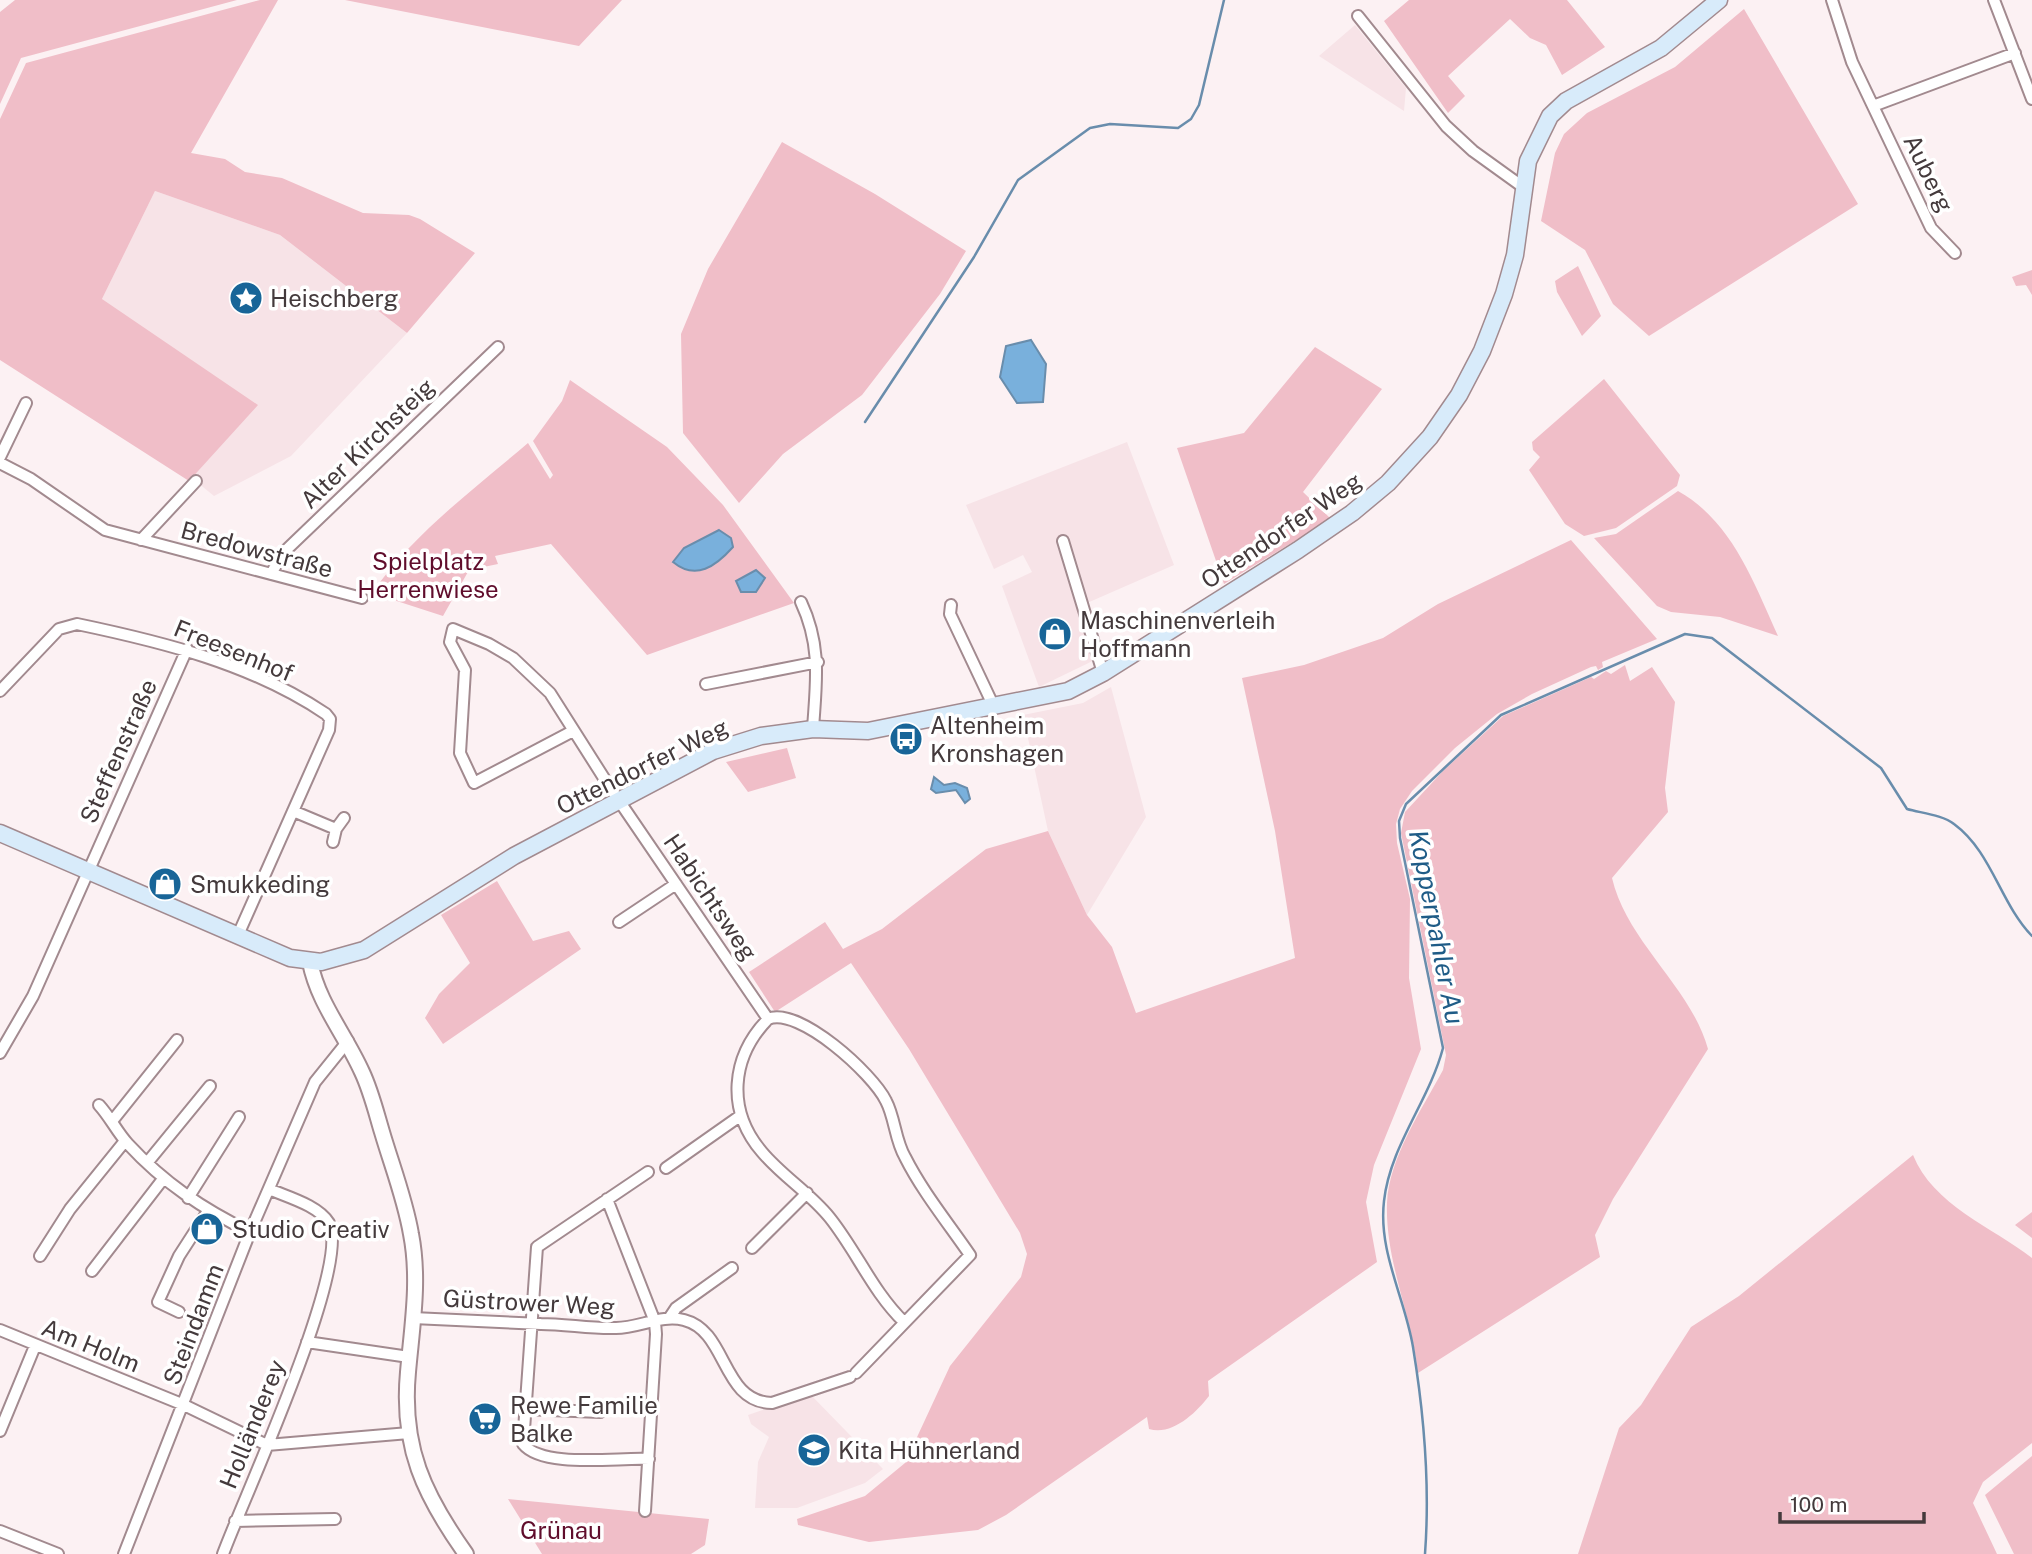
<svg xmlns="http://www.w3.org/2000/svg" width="2032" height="1554" font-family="'Public Sans',sans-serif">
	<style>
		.built { fill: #f7e3e7 }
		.green { fill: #f0bec8 }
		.water { fill: #79b0dc; stroke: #698dac; stroke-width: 2 }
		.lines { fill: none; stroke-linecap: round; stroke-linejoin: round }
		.stream { stroke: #698dac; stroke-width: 2.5 }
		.minor-casing { stroke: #a28a8f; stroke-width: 14 }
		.tertiary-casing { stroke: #a28a8f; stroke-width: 18 }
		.secondary-casing { stroke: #a28a8f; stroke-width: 19 }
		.minor { stroke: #fff; stroke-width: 10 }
		.tertiary { stroke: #fff; stroke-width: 14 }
		.secondary { stroke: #d8ebfa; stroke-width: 16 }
		.labels { text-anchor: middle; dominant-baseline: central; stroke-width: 7; stroke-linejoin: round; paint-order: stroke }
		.street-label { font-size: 24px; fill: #443a3c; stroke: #fff }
		.poi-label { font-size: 24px; fill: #443a3c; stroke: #fff; text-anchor: start }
		.park-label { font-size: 24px; fill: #600d2c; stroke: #fff }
		.water-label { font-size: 26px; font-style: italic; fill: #1f5c87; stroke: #fff }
	</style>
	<rect width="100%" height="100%" fill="#fcf1f3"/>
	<path class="built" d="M1355,25l51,63 -2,23 -85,-55z
		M155,191l125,44 127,98 -116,123 -77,40 -22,-18 -90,-179z
		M1127,442l47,123 -87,38 18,52 -66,32 -37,-101 30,-14 -9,-17 -29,14 -28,-64z
		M1111,687l35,130 -59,98 -39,-84 -25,-116 60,-12z
		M810,1394l73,75 -18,14 -68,25h-42l3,-46 11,-25 -18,-13 -3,-9z"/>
	<path class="green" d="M15,0h222l-216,58 -21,46v-92z
		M260,0h18l-87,153 34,6 20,13 37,6 81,35 46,2 11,4 55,34 -68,80 -127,-98 -125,-44 -53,108 156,106 -69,76 -189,-121v-241l26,-56z
		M345,0h277l-43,46z
		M1409,0h158l38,47 -43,28 -16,-30 -16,-7 -20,-19 -62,57 17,20 -17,17 -64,-92z
		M1744,9l114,195 -209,132 -36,-32 -28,-54 -44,-29 14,-68 9,-19 23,-21 88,-46z
		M782,142l93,52 91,57 -26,43 -78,101 -79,59 -44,49 -56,-70 -2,-99 27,-65z
		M1578,266l23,50 -19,20 -25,-44 -2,-11z
		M2032,270v25l-6,-10 -10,1 -4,-9z
		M1315,347l67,42 -79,103 28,27 -107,65 -47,-136 67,-15z
		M1604,379l76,96 -3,11 -61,42 -32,8 -19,-12 -36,-54 11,-13 -7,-7 -1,-8z
		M570,380l97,67 56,58 71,98 -147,52 -96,-111 -56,12 3,8 -29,6 -26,46 -71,-23c42,-60 101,-103 156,-150l22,36 3,-4 -20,-34 29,-40z
		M1678,491c54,30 76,92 100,145l-58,-19 -49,-5 -14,-6 -63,-68 22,-4z
		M1571,540l86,99 -55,23 1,5 -5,3 -2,-4 -5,1 -59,27 -35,20 -42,34 -43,43 -12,18 -4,15 1,19 13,56 -1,79 12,71 -47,116 -8,37 11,60 -169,119 1,15c-13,17 -37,40 -60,33l-2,-12 -141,98 -28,15 -109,12 -71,-17 -1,-6 68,-23 40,-33 45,-97 71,-89 6,-23 -7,-21 -111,-184 -58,-86 -76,49 -26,-40 76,-50 18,27 39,-20 104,-80 62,-18 39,84 25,32 24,66 159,-55 -20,-127 -33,-153 62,-13 79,-27 55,-34z
		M1625,665l5,16 22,-14 23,35 -10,86 3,24 -56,66c15,64 79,109 96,171l-95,150 -18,36 5,22 -182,116c-6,-57 -33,-112 -31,-170 2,-45 35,-94 56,-133l3,-15 -45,-222 4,-21 38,-41 60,-55 88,-39 3,2 12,-8 5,3z
		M787,748l9,30 -48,14 -22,-30z
		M497,881l36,60 36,-10 12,18 -138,95 -18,-26 14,-24 31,-31 -29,-48z
		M1913,1155c20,50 79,72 119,103v185l-49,39 -10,21 24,51h-419l41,-126 22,-23 50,-78 48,-31z
		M2032,1212v26l-17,-13z
		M2032,1456v98h-18l-29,-59z
		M508,1499l201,20 -4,26 -14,9h-149z"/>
	<path class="water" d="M1031,340l15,24 -3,38 -26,1 -17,-26 6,-31z
		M719,530l12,8 2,9c-17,19 -37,34 -60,15l11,-14z
		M756,570l9,8 -9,14h-15l-5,-11z
		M934,777l10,8 11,-2 12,5 3,11 -5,4 -9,-13 -20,3 -5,-4z"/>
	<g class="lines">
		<path class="stream" d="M865,422l109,-165 44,-77 72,-52 20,-4 68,4 13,-9 8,-14 25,-105
			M1425,1554c5,-68 -1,-140 -12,-207 -8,-49 -35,-95 -29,-146 6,-55 45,-100 59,-153l-43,-210 -1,-17 7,-17 95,-89 184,-81 27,4 169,130 26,41c14,4 36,6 47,15 38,28 46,79 78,112"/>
		<defs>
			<path id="minor" d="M1832,0l20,62 79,166 24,25
				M1994,0l38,99
				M1358,16l88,110 27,25 50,36
				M1873,106l142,-53
				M0,457l26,-54
				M0,463l31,16 74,51 257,68
				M141,540l55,-59
				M1063,541l40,132
				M271,574l12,-21 215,-206
				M801,602c21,45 15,80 12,127
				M951,605l-1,9 44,93
				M706,684l112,-22
				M0,691l59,-62 18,-5c86,18 175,40 249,90l4,5 -1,11 -91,205
				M573,731l-99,52 -14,-30 5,-83 -15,-28 3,-13 36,15 24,14 37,35 59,93 159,233
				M293,811l43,18
				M333,842l3,-13 8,-11
				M619,922l57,-38
				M768,1019c31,-13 105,55 118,82 9,17 9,39 19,56 17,34 43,66 65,98l-114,118
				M768,1019c-37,38 -42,91 -6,133 20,24 48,41 68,66 27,34 43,74 74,104
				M0,1053l33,-57 154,-347
				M99,1105c11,12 18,27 29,39 36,39 75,65 122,88
				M113,1120l64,-80
				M147,1163l63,-77
				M666,1168l74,-52
				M648,1172l-111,75 -14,197c20,25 96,13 126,15
				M188,1198l51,-81
				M607,1199l48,123 1,12 -11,177
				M752,1248l55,-55
				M40,1256l30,-47 55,-68
				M92,1271l71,-92
				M179,1312l-21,-10 21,-46 29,-45
				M670,1317l6,-9 56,-40
				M413,1318c43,2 86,4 128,6 25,0 50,5 75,4 23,0 46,-14 68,-8 44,11 37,82 88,83l78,-26
				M0,1330l184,75 83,40 142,-12
				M307,1342l102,15
				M524,1409l76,3
				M0,1431l35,-85
				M235,1521l100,-2
				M0,1531l58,23
				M124,1554l126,-322 65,-150 33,-41
				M223,1554c20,-55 129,-289 106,-331 -11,-18 -42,-26 -60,-34"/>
			<path id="tertiary" d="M310,962c8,41 35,72 52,110 9,19 14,40 20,60 10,34 23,67 29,102 9,46 1,92 -3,138 -7,75 16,123 58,182"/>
			<path id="secondary" d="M0,833l290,125 31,4 43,-12 150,-94 199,-105 48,-15 52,-7 55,2 200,-40 35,-18 195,-123 54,-37 36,-30 42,-46 29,-42 23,-44 22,-57 11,-39 13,-94 22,-45 16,-15 95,-53 58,-48"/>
		</defs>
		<use href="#minor" class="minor-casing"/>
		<use href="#tertiary" class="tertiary-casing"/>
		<use href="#secondary" class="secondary-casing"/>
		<use href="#minor" class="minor"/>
		<use href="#tertiary" class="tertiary"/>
		<use href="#secondary" class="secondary"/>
	</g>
	<defs>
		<symbol id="sight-disc" viewBox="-11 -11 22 22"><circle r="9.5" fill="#186598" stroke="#fff"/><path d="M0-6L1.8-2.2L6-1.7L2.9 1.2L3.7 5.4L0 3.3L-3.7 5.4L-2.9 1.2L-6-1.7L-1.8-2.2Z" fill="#fff"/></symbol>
		<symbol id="shop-disc" viewBox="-11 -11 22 22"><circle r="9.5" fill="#186598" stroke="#fff"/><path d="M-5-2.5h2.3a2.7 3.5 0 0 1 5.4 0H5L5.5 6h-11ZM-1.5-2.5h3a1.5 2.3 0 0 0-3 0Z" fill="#fff"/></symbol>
		<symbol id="bus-disc" viewBox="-11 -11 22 22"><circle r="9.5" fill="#186598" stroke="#fff"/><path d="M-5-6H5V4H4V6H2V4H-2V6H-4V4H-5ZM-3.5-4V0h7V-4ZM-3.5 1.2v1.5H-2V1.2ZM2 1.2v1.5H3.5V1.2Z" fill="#fff"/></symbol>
		<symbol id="supermarket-disc" viewBox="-11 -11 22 22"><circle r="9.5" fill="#186598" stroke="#fff"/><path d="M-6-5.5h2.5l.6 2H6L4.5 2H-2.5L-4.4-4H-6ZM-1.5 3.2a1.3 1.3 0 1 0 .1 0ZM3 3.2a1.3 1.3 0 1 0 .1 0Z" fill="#fff"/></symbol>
		<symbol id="school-disc" viewBox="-11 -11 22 22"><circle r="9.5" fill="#186598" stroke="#fff"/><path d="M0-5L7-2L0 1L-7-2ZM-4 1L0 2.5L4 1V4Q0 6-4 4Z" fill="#fff"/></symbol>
	</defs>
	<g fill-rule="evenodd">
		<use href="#sight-disc" x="227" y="279" width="38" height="38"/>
		<use href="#shop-disc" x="1036" y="615" width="38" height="38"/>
		<use href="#bus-disc" x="887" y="720" width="38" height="38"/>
		<use href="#shop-disc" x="146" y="865" width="38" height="38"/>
		<use href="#shop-disc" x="188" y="1210" width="38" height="38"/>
		<use href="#supermarket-disc" x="466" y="1400" width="38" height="38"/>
		<use href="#school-disc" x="795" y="1431" width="38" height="38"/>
	</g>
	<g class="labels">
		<g class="street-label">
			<text transform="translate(1929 173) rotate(64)">Auberg</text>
			<text transform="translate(367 443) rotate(-44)">Alter Kirchsteig</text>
			<text transform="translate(1281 530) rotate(-34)">Ottendorfer Weg</text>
			<text transform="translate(257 549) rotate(15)">Bredowstraße</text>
			<text transform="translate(234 650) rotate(22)">Freesenhof</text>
			<text transform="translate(118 751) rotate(-66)">Steffenstraße</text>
			<text transform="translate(642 766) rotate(-26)">Ottendorfer Weg</text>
			<text transform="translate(711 897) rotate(56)">Habichtsweg</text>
			<text transform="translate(529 1302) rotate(3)">Güstrower Weg</text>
			<text transform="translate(193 1324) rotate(-69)">Steindamm</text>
			<text transform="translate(91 1345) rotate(22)">Am Holm</text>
			<text transform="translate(252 1424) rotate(-68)">Holländerey</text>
		</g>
		<g class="poi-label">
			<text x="270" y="298">Heischberg</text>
			<text x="1080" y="620">Maschinenverleih<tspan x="1080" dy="28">Hoffmann</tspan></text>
			<text x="930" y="725">Altenheim<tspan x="930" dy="28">Kronshagen</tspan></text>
			<text x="190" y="884">Smukkeding</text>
			<text x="232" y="1229">Studio Creativ</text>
			<text x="510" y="1405">Rewe Familie<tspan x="510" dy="28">Balke</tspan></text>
			<text x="838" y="1450">Kita Hühnerland</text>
		</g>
		<g class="park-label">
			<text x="428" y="561">Spielplatz<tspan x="428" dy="28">Herrenwiese</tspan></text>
			<text x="561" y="1530">Grünau</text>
		</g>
		<g class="water-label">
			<text transform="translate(1437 927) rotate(79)">Kopperpahler Au</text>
		</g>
	</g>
	<path d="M1780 1512v10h144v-10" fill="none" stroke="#443a3c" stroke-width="3.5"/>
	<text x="1790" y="1512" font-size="21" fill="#443a3c" stroke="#ffffff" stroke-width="5" paint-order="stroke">100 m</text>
</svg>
